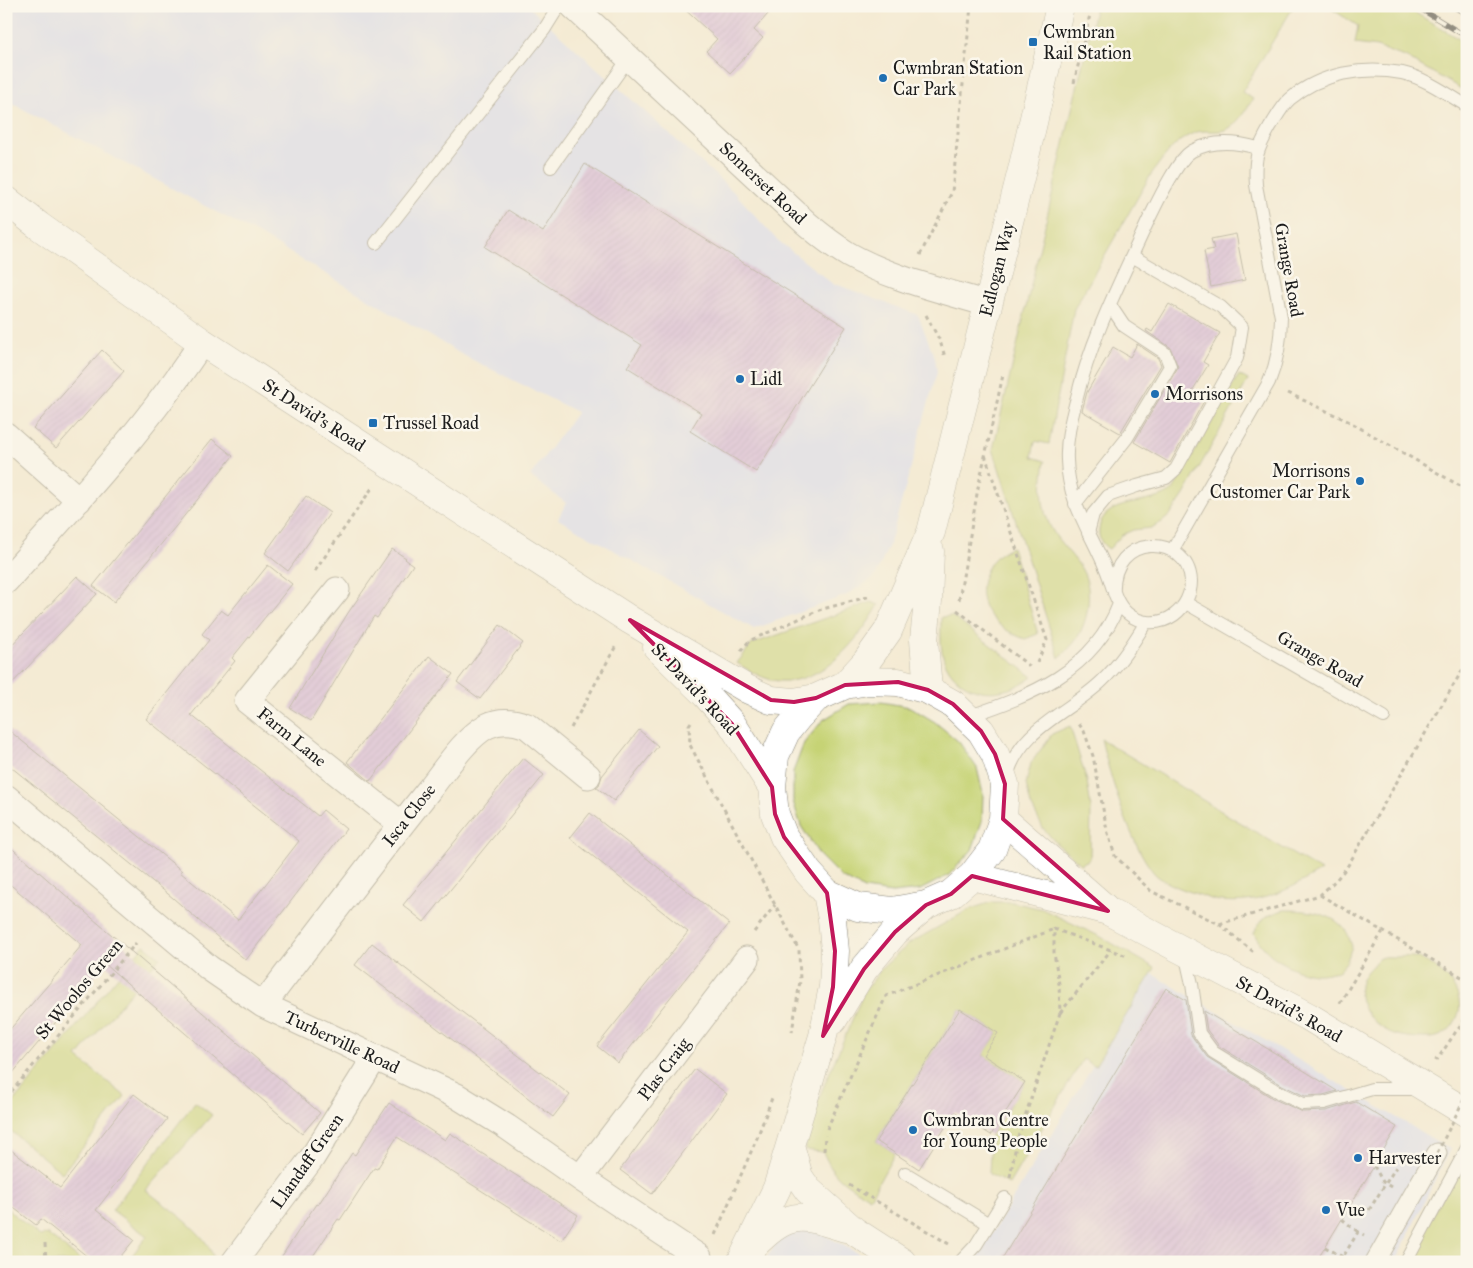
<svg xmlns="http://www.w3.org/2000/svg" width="1473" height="1268" font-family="'IM FELL Great Primer',serif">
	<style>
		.built { fill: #d3d9f9 }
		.grass { fill: #c6d375; stroke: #717848 }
		.building { fill: url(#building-hatch) }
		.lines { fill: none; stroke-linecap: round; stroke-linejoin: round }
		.service-casing { stroke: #888478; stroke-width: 14 }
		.pedestrian-casing { stroke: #888478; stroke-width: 21 }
		.minor-casing { stroke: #888478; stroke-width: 27 }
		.tertiary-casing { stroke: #888478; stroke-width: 29 }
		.path { stroke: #888478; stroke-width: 3; stroke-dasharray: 4 4; stroke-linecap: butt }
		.service { stroke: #fff; stroke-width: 12 }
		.pedestrian { stroke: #fff; stroke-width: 19 }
		.minor { stroke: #fff; stroke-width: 25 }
		.tertiary { stroke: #fff; stroke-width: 28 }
		.rail-casing { stroke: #1c1c1c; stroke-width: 5.5 }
		.rail { stroke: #fbf7ec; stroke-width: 4; stroke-dasharray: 11; stroke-linecap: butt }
		.path-bridge { stroke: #888478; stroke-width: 3; stroke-dasharray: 4 4; stroke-linecap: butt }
		.marked { fill: none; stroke: #c2185b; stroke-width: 4; stroke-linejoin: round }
		.poi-dot { fill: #1f6fb2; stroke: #fbf7ec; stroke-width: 2 }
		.labels { text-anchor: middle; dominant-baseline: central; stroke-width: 5; stroke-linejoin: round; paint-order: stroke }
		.poi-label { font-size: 18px; fill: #1c1c1c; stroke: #fbf7ec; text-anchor: start }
		.street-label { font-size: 18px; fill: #1c1c1c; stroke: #fbf7ec }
	</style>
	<defs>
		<pattern id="building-hatch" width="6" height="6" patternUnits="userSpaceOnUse" patternTransform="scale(1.25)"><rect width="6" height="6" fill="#cda8dd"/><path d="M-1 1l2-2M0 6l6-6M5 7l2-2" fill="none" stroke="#af90bd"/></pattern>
	</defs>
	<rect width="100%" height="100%" fill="#fbf7ec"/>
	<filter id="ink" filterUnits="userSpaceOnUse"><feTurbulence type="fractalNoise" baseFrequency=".02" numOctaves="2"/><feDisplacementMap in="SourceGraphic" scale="10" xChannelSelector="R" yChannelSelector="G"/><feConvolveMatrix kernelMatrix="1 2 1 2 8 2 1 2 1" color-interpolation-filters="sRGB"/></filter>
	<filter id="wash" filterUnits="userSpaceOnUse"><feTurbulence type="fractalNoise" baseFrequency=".0096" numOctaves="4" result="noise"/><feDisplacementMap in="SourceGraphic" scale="20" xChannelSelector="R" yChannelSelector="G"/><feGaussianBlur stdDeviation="1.12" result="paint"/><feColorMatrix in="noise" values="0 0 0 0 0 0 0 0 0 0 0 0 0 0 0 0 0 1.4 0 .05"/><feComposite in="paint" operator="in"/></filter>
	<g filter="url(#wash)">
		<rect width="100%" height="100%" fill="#f4ebd4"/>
		<path class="built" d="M6,6h522l208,188 39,44 59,47h4l80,30 17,43 2,14 -47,171 -15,34 -28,18 -93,34 -196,-110 8,-16 -36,-27 47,-64 -116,-58 -194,-115 -261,-139z
			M1149,972l301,177 -55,113h-420z
			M802,1229l21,5 50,28h-109l14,-22 11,-8z"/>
		<path class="grass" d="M1096,6h198l-52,86 11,7c-6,9 -17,28 -28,31 -10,3 -22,-1 -31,3 -20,8 -32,26 -44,43l-76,133 -25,135 -14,-3 -3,16 13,4c-3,21 -5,40 3,60 7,19 23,31 33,47 14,22 7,57 -8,76 -4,5 -10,9 -14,14l-66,-209z
			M1327,6h77l63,38v48l-60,-34 -30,-11 -22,-3 3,-18z
			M1239,375l9,5 -64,115 -13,19 -9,8 -11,6 -18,2 -11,5 -13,14c-7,-4 -11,-11 -10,-19 3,-34 53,-22 74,-40z
			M1012,547l26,87 -13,5c-28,-10 -53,-33 -40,-65 5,-13 14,-22 27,-27z
			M871,602l8,3c-20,34 -55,79 -100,76 -15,-1 -29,-10 -42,-18l15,-19z
			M952,616l81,61c-9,5 -18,11 -28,13 -28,7 -54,-7 -62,-34 -3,-12 -2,-27 -2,-39z
			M881,702l29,5 25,15 24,20 18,26 6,26 -1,27 -10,29 -23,25 -29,15 -28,3 -28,-4 -23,-12 -21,-21 -19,-30 -8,-25v-29l11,-29 19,-23 26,-16z
			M1070,726l17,55 4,27 -1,51 -9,5 -25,-21 -13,-15 -12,-23 -5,-21 5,-21 21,-29z
			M1101,739l220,132c-33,19 -60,34 -100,30 -10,-1 -20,-6 -30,-9 -10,-3 -30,-11 -37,-19 -24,-29 -44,-97 -53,-134z
			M992,902h20l30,7 59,28 54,31 -60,98 -12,-7 -74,125 -20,-10 2,-39 34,-53 -42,-27 15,-22 -38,-24 -84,132 19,12 -25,45c-25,-15 -35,-18 -47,-46l-18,-2v-20l59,-138 19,-25 27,-24 60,-34z
			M1284,910c21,0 49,2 62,21 3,4 4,11 6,15l-5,15 -8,10c-8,1 -17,4 -24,3 -24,-2 -52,-20 -61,-41 6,-15 16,-19 30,-23z
			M144,945l16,12 -83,100 48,39 -63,77 -56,-46v-16z
			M1395,957c7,0 16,-1 23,1 25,10 55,39 35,67 -5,7 -12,12 -22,13 -11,0 -22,0 -34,-3 -29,-9 -53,-44 -25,-69 2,-2 5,-7 8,-8 4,-2 11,-1 15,-1z
			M195,1102l17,13 -66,75c20,17 66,45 68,72h-87l20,-26 -35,-26z
			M1467,1152v110h-61z
			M6,1208l34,28 7,-2 36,28h-77z"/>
		<g id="blocks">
			<path class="building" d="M681,6h94l-21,24 9,8 -33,35 -24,-22 11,-12z
				M585,164l261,163 -90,145 -66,-41 11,-18 -74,-46 15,-22 -157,-98 23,-37 35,22z
				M1236,234l9,46 -34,7 -7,-36 10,-2 -3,-10z
				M1169,304l51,29 -17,29 5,3 -17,28 13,8 -34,62 -36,-21 44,-75 -8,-20 -24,-16 1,-2 5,3z
				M1137,344l21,14 3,7 -41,68 -38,-22 5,-19 26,-45 17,10z
				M102,350l22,21 -68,77 -23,-20z
				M212,439l21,17 -119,146 -21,-16z
				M306,496l24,17 -42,58 -23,-18z
				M392,549l14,9 -1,1 8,6 -36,53 -3,-2 -63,105 -21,-13 58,-95z
				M268,565l24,19 -60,74 3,3 -44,54 127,101 5,-6 23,19 -100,131 -24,-19 -49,-43 -167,-135v-35l176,143 -2,1 58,48 61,-79 -153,-122 63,-79 -7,-6 19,-24 7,5z
				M77,576l20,18 -91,96v-39z
				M500,625l23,18 -43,56 -23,-17z
				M429,656l24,18 -83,107 -23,-19z
				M639,730l19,16 -44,55 -18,-14 3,-2 3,-9z
				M523,758l21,17 -120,147 -21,-17z
				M590,813l139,111 -111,139 -21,-17 91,-114 -118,-94z
				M6,843l65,57 249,213 -18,21 -197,-170 -99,117v-47l76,-89 -76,-64z
				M372,943l198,152 -17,22 -198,-152z
				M1166,988l20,12 5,35 16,22 67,42 29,13 23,-1 30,-9 41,25 -23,39 -58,96h-316z
				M960,1009l38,24 -15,22 42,27 -34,53 -36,-23 -36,57 -43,-28z
				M1204,1011l91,54 42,26 -14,4 -18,1 -23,-11 -63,-39 -12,-16z
				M695,1069l32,25 -75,100 -32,-24z
				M134,1094l33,25 -71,91 38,30 -18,22h-22l-53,-43 -5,6 -30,-23v-56l54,42z
				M389,1103l56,37 5,-7 128,82 -17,26 -164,-104 -20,32 -3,-1 -34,52 -2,-1 -29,43h-31l38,-58 2,1 34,-52 3,2z"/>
		</g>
	</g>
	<g filter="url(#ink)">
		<use href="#blocks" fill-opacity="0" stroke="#888478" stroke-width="1"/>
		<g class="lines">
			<defs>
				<path id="service" d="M551,167l78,-109
					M376,243l168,-213 15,-24
					M1075,504l52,-66 43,-72 -5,-13 -41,-27 -14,-21
					M1088,533l5,-19 15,-18 29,-10 29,-8 10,-9 61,-111 5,-31 -21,-20 -89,-51
					M1172,551l97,-169c9,-22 12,-42 12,-65l-25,-132c-2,-27 1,-35 14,-58 6,-9 12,-21 20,-28 31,-26 73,-33 112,-26 21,4 47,22 65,33
					M1114,593c-4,-61 74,-60 77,-12 0,13 -6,26 -17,34 -14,10 -33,10 -47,-2 -13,-11 -15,-31 -22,-46 -15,-36 -37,-65 -38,-107 -1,-20 4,-40 9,-59 15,-63 45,-121 72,-180 8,-16 29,-62 44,-70 20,-11 45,-9 66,-3
					M1186,603l198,114
					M967,717c65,-22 126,-45 152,-113
					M1007,777c12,-49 62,-64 95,-96 18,-17 31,-37 44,-59
					M1185,953l7,31 7,49 14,19 65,40 25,12 21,-1 48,-14h45
					M905,1173l84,51
					M960,1262l16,-17 29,-47
					M1406,1262l61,-114"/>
				<path id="pedestrian" d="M1375,1262l62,-109"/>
				<path id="minor" d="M573,6l233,217c14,12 28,23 43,32 43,24 93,35 139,49
					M6,435l73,65
					M6,581c69,-77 140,-153 196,-239
					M337,590l-90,111 154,123
					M6,797l203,171 54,37 194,91 50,31 73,51 119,79
					M263,1005c55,-72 109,-144 165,-214 16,-20 37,-53 59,-65 14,-7 27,-5 40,0l61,50
					M580,1178l167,-219
					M234,1262l78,-104 63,-101"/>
				<path id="tertiary" d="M6,200l33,26 163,116 428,278 117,69 24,11 23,2 22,-4
					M657,647l49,48 26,29 40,63
					M868,681l30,1 30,8 25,14 28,27 14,23 10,30 -2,35 -11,31 -20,26 -21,18 -25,11 -34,6 -34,-4 -31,-14 -19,-21 -24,-35 -9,-23 -3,-27 3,-31 11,-24 12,-15 18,-19 29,-13z
					M845,685l21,-23 22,-31 43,-99 91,-362 38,-164
					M928,690l-4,-50 4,-39 2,-50
					M1003,819l102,89
					M972,876l136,35 201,106 158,96
					M833,1020l31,-51 31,-37 31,-27
					M790,1145l9,32 9,13 46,41 48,31
					M752,1247c36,-36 47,-34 93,-19
					M741,1262l36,-74 46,-152 10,-49 2,-36 -3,-32 -5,-26"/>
			</defs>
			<use href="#service" class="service-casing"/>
			<use href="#pedestrian" class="pedestrian-casing"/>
			<use href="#minor" class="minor-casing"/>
			<use href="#tertiary" class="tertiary-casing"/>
			<path class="path" d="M1074,83l18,-77
				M920,255l32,-63 19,-186
				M926,315l14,26 5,16
				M1288,393l60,28 119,69
				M985,455l62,185 -11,25
				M315,571l57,-83
				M959,600l19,-112 25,-113
				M957,610l75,58
				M741,651l8,-10 70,-31 52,-14
				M691,722l-2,3 1,20 109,205 1,31 -8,51
				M1079,724l5,7 9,25 14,74 8,26 36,35 68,33 101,-29 16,-15 11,-13 120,-205
				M571,728l46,-84
				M1320,895l147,85
				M1219,924l36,29
				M754,932l21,-27
				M1340,1003l43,-72
				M1060,1013l51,-63
				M1435,1059l2,1 30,-45
				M6,1098l130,-155
				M827,1129l59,-133 168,-67
				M824,1151l1,-16
				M1374,1166l9,16 8,5
				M1010,1177l7,-37 43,-127 -1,-29 -5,-31v-24l73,27
				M849,1185l100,59
				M1369,1210l27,-43
				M1342,1219l16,13
				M715,1235l42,-97 15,-40
				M45,1243l1,19
				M1325,1247l18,10
				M1340,1262l18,-30 6,3"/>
			<use href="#service" class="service"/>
			<use href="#pedestrian" class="pedestrian"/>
			<use href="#minor" class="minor"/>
			<use href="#tertiary" class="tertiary"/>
			<defs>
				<path id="rail" d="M1416,6l51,31
					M1453,6l14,8"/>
			</defs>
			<use href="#rail" class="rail-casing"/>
			<use href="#rail" class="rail"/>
			<path class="path-bridge" d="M1437,1153l30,-60"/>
		</g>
	</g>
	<path d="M0 0H1473V1268H0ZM630,620l141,80 23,2 22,-4 29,-13 53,-3 30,8 25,14 28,27 14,23 10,30 -2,35 105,92 -136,-35 -21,18 -25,11 -31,27 -31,37 -41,67 10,-49 2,-36 -8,-58 -43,-56 -9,-23 -3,-27 -40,-63z" fill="#f4ebd4" fill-opacity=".55" fill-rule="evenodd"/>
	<path class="marked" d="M630,620l141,80 23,2 22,-4 29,-13 53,-3 30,8 25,14 28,27 14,23 10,30 -2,35 105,92 -136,-35 -21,18 -25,11 -31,27 -31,37 -41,67 10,-49 2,-36 -8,-58 -43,-56 -9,-23 -3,-27 -40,-63z"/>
	<g class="poi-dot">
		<rect x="1028" y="37" width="10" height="10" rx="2.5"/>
		<circle cx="883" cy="78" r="5"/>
		<circle cx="740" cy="379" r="5"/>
		<circle cx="1155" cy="394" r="5"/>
		<rect x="368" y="418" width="10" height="10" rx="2.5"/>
		<circle cx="1360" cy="481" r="5"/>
		<circle cx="913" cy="1130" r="5"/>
		<circle cx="1358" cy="1158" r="5"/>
		<circle cx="1326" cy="1210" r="5"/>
	</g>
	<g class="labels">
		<g class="poi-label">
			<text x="1043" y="32">Cwmbran<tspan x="1043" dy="21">Rail Station</tspan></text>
			<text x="893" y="68">Cwmbran Station<tspan x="893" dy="21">Car Park</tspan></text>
			<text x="750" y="379">Lidl</text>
			<text x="1165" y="394">Morrisons</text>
			<text x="383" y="423">Trussel Road</text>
			<text x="1350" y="471" text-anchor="end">Morrisons<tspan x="1350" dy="21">Customer Car Park</tspan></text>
			<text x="923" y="1120">Cwmbran Centre<tspan x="923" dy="21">for Young People</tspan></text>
			<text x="1368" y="1158">Harvester</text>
			<text x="1336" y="1210">Vue</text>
		</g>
		<g class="street-label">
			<text transform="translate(763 183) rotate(43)">Somerset Road</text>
			<text transform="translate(997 269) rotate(-76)">Edlogan Way</text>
			<text transform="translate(1289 270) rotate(80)">Grange Road</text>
			<text transform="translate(314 415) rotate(33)">St David's Road</text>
			<text transform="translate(1320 659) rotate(30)">Grange Road</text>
			<text transform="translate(695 689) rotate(47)">St David's Road</text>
			<text transform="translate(292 737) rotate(39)">Farm Lane</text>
			<text transform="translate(409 815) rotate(-52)">Isca Close</text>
			<text transform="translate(79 989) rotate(-50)">St Woolos Green</text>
			<text transform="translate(1289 1009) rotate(29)">St David's Road</text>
			<text transform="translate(342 1042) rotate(25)">Turberville Road</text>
			<text transform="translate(664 1069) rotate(-53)">Plas Craig</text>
			<text transform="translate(307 1161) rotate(-55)">Llandaff Green</text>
		</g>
	</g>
	<rect width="1473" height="1268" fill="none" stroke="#fbf7ec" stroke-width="25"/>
</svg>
